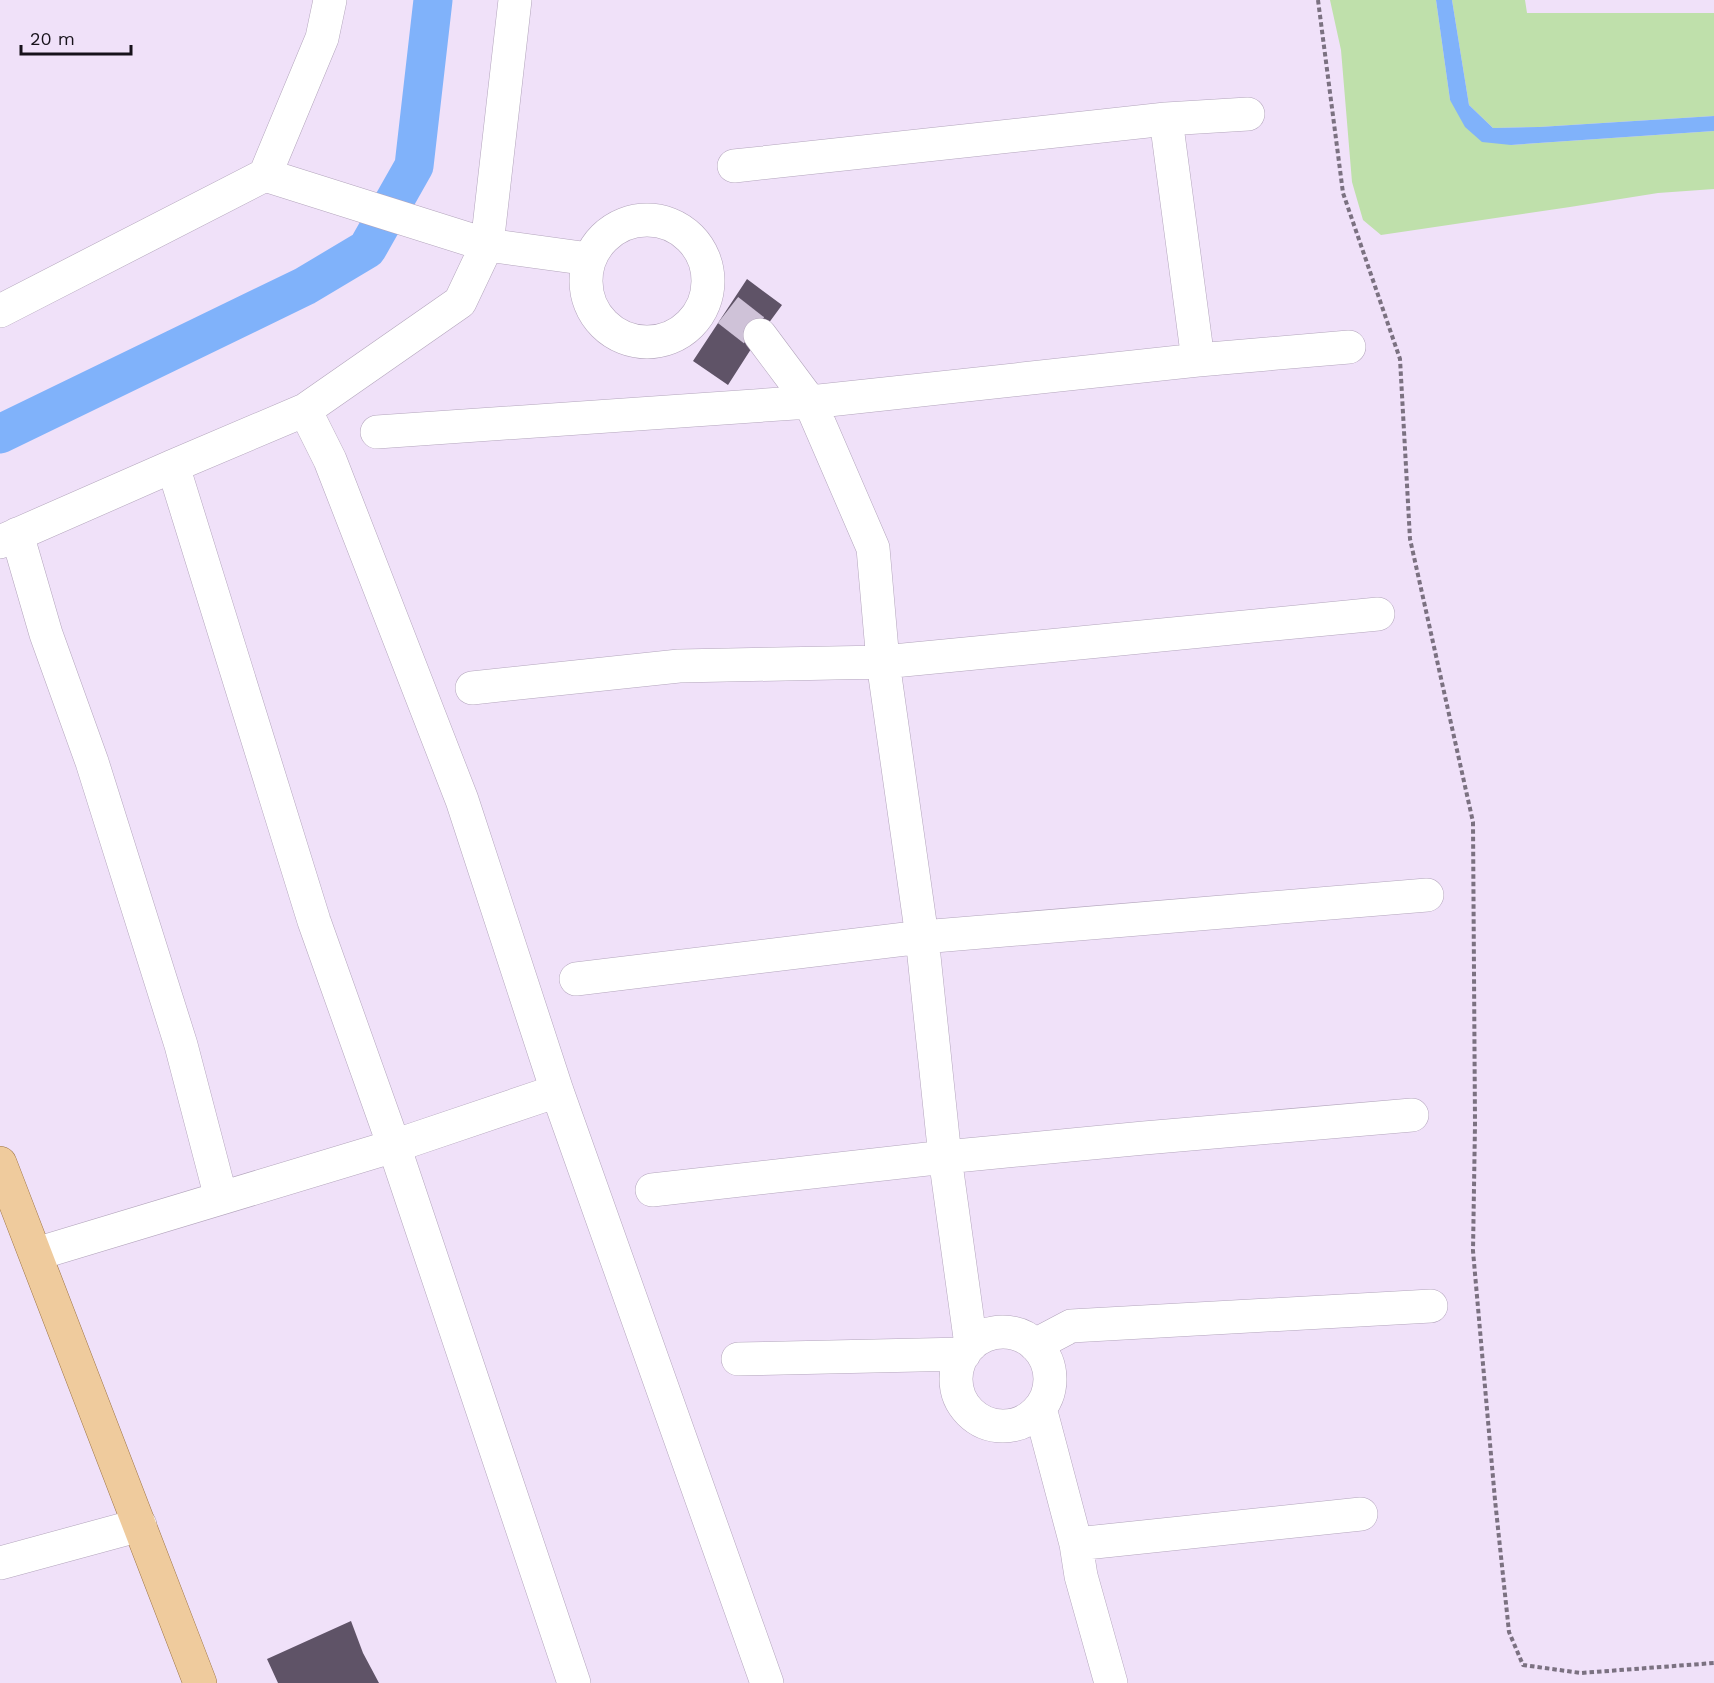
<svg xmlns="http://www.w3.org/2000/svg" width="1714" height="1683" font-family="'Work Sans',sans-serif">
	<style>
		.green { fill: #bfe0ab }
		.water { fill: #80b2fa }
		.lines { fill: none; stroke-linecap: round; stroke-linejoin: round }
		.canal { stroke: #80b2fa; stroke-width: 39 }
		.building { fill: #5f5367 }
		.minor-tunnel { stroke: #cfc2d8; stroke-width: 33; stroke-dasharray: 33 16; stroke-linecap: butt }
		.minor-casing { stroke: #b3a5bc; stroke-width: 34 }
		.major-casing { stroke: #9d7445; stroke-width: 34 }
		.path { stroke: #7b7181; stroke-width: 4; stroke-dasharray: 4.5 3; stroke-linecap: butt }
		.minor { stroke: #fff; stroke-width: 33 }
		.major { stroke: #efcb9d; stroke-width: 33 }
	</style>
	<rect width="100%" height="100%" fill="#f0e1f9"/>
	<path class="green" d="M1330,0h106l14,100 61,45 203,-14v58l-56,4 -88,14 -189,28 -18,-15 -11,-38 -11,-132z
		M1452,0h73l2,13h187v103l-175,11 -46,1 -24,-23z"/>
	<path class="water" d="M1436,0h16l17,105 24,23 46,-1 175,-11v15l-203,14 -29,-3 -17,-15 -15,-27z"/>
	<g class="lines">
		<path class="canal" d="M0,434l305,-148 62,-37 47,-83 19,-166"/>
	</g>
	<path class="building" d="M747,279l35,26 -22,30 -32,50 -35,-24z
		M351,1621l12,32 16,30h-101l-11,-24z"/>
	<g class="lines">
		<path class="minor-tunnel" d="M728,310l32,25"/>
		<defs>
			<path id="minor" d="M1166,119l32,241
				M734,166l432,-47 82,-5
				M265,175l222,70 102,14
				M586 281a61 61 0 1 1 122 0a61 61 0 1 1-122 0Z
				M0,311l265,-136 57,-137 8,-38
				M760,335l50,67 63,146 10,114 39,275 23,220 26,188
				M305,410l25,50 132,340 95,291 210,592
				M377,432l433,-30 388,-42 151,-13
				M173,466l141,455 80,225 180,537
				M17,534l29,100 46,128 89,283 40,153
				M0,542l173,-76 132,-56 155,-108 27,-57 28,-245
				M472,688l207,-22 204,-4 495,-48
				M576,979l346,-42 505,-42
				M652,1190l293,-33 199,-19 268,-23
				M36,1254l358,-108 163,-55
				M956 1379a47 47 0 1 1 94 0a47 47 0 1 1-94 0Z
				M1035,1345l36,-19 360,-20
				M738,1359l226,-5
				M1040,1408l36,136 5,32 30,107
				M1076,1544l285,-30
				M0,1563l140,-38"/>
			<path id="major" d="M0,1163l200,520"/>
		</defs>
		<use href="#minor" class="minor-casing"/>
		<use href="#major" class="major-casing"/>
		<path class="path" d="M1318,0l25,193 57,166 10,180 63,283 2,302 -2,127 22,249 14,132 14,33 58,8 133,-10"/>
		<use href="#minor" class="minor"/>
		<use href="#major" class="major"/>
	</g>
	<path d="M21 45v9h110v-9" fill="none" stroke="#17121b" stroke-width="3"/>
	<text x="30" y="45" font-size="18" fill="#17121b" stroke="#f0e1f9" stroke-width="4.5" paint-order="stroke">20 m</text>
</svg>
